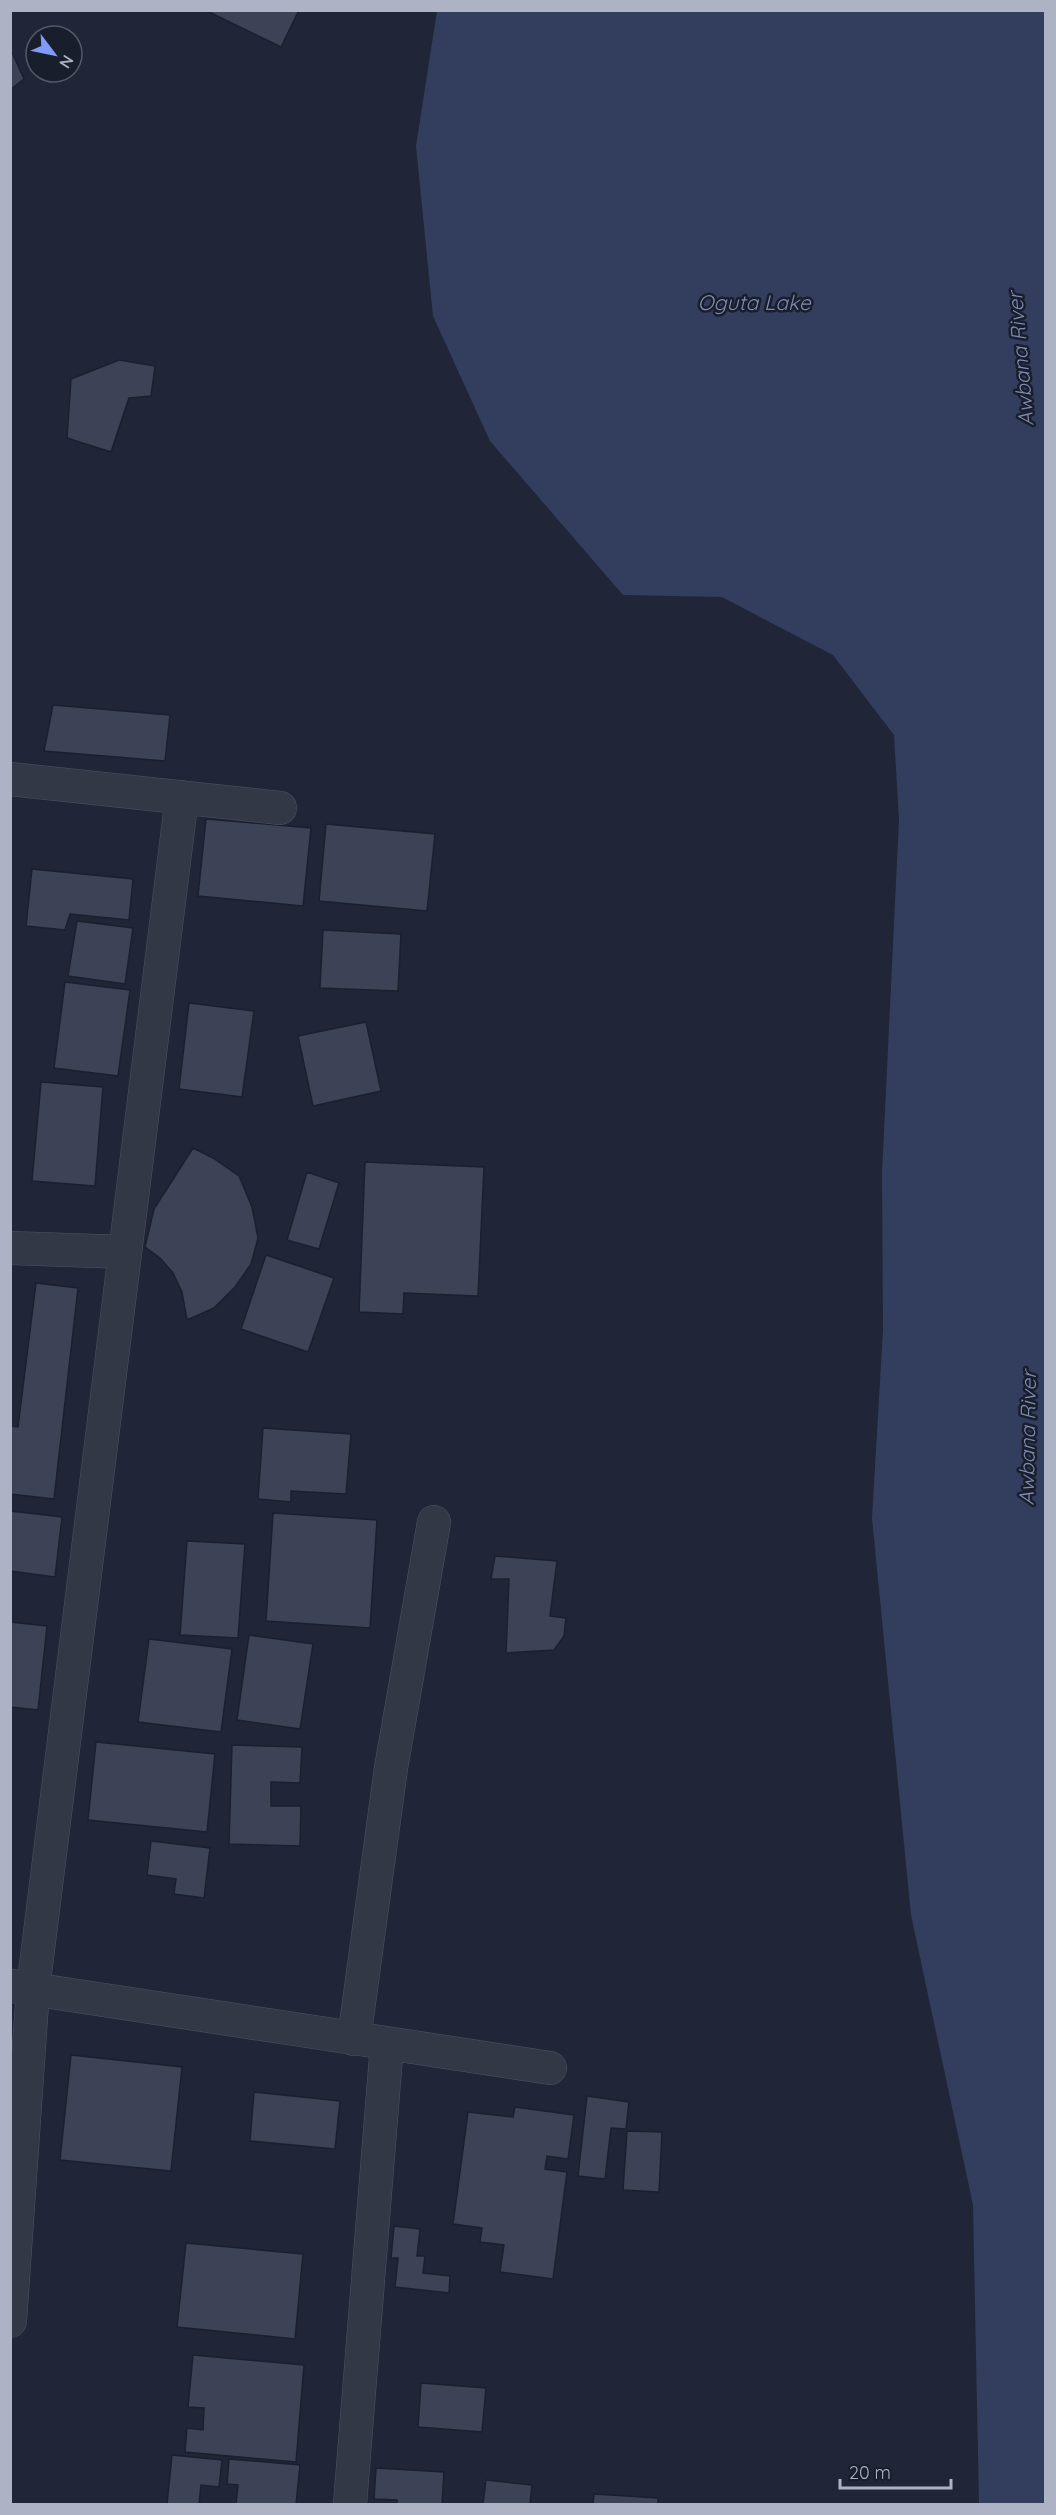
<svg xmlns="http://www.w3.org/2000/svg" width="1056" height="2515" font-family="Quicksand,sans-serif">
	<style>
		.water { fill: #333e5f }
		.building { fill: #3c4357; stroke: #1b202e; stroke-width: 1.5 }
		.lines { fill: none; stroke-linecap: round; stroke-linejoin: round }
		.minor-casing { stroke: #4e5362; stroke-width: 34 }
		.minor { stroke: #333847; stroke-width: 33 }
		.labels { text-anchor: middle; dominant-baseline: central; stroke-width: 5; stroke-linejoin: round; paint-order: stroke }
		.water-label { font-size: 21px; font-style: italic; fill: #7d8bb2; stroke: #191e2c }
	</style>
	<rect width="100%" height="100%" fill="#202637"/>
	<path class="water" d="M437,11h608v2493h-66l-6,-299 -62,-290 -39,-397 11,-188 -1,-157 17,-353 -5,-85 -61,-80 -111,-58 -99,-2 -133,-154 -57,-125 -17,-170z"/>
	<path class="building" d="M205,10h94l-18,37z
		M10,48l14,31 -14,11z
		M119,360l36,6 -4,30 -22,2 -18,54 -44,-14 4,-59z
		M53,705l117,10 -5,46 -121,-10z
		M206,819l105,9 -8,78 -105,-10z
		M326,824l109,10 -8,77 -108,-10z
		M32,869l101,10 -4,41 -59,-6 -5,16 -39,-4z
		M77,921l56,7 -8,56 -57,-8z
		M323,930l78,4 -3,57 -78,-3z
		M65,982l65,8 -12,86 -64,-8z
		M189,1003l65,8 -12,86 -63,-8z
		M366,1022l15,69 -68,15 -15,-70z
		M41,1082l62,5 -8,99 -63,-5z
		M193,1148l20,10 26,18 13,31 6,31 -7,26 -16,23 -21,21 -27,12 -5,-28 -9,-19 -13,-15 -15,-11 9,-38z
		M365,1162l119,5 -6,129 -74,-3 -1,21 -44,-2z
		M307,1172l32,11 -20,66 -32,-9z
		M266,1255l68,23 -26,74 -67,-23z
		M36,1283l42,5 -24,211 -44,-5v-68l8,1z
		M263,1428l88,6 -5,60 -55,-3v11l-33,-3z
		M10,1511l52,6 -7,60 -45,-6z
		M273,1513l104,7 -7,108 -104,-7z
		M187,1541l58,3 -7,94 -58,-3z
		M495,1556l62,5 -7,55 16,2 -2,18 -10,14 -48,3 3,-74h-18z
		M10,1622l37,4 -9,84 -28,-3z
		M249,1635l64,9 -13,85 -63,-9z
		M149,1639l83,10 -11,83 -83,-10z
		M96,1742l119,12 -8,78 -119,-12z
		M232,1745l70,2 -2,36 -29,-1v24h30l-1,40 -71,-2z
		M151,1841l59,7 -6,50 -30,-4 2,-15 -29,-4z
		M71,2055l111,12 -11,104 -111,-11z
		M254,2092l86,9 -5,48 -85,-8z
		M587,2096l42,6 -3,27 -15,-1 -6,51 -27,-3z
		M515,2107l59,8 -6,44 -21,-3 -2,13 22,3 -14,107 -53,-7 4,-27 -24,-3 2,-14 -29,-4 15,-112 45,5z
		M627,2131l35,1 -3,60 -36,-2z
		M394,2226l26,3 -3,27h8l-2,17 27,3 -1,17 -54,-6 3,-29h-7z
		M186,2243l117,11 -8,85 -118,-12z
		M193,2355l111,10 -8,97 -111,-10 2,-24 16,2 1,-22 -16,-1z
		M421,2383l65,5 -4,44 -64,-5z
		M172,2455l50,5 -3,27 -18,-2 -2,19h-32z
		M229,2459l71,6 -4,39h-60l2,-19 -11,-1z
		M376,2468l68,4 -2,32h-45v-4l-23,-1z
		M486,2480l46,5 -2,19h-47z
		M594,2494l64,4v6h-65z"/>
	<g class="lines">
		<defs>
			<path id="minor" d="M10,779l270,29
				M10,1248l115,4
				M12,1986l538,82
				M354,2039l37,-271 43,-246
				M10,2321l23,-332 149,-1192
				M350,2504l37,-460"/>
		</defs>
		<use href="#minor" class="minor-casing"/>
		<use href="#minor" class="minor"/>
	</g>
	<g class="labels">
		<g class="water-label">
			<text x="754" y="302">Oguta Lake</text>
			<text transform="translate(1020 359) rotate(-95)">Awbana River</text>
			<text transform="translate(1027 1438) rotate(-89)">Awbana River</text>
		</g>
	</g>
	<rect width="1056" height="2515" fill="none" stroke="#adb2c4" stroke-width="24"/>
	<g transform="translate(54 54) rotate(122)"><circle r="28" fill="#191e2c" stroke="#545969" stroke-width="1.5"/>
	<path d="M0-4.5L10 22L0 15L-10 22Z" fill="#7f9af7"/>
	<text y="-9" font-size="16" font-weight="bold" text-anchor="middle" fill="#adb2c4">N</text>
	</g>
	<path d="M840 2479v9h111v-9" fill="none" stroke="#adb2c4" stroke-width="3"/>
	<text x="849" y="2479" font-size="18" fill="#adb2c4" stroke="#191e2c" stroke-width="4.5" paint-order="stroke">20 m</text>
</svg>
